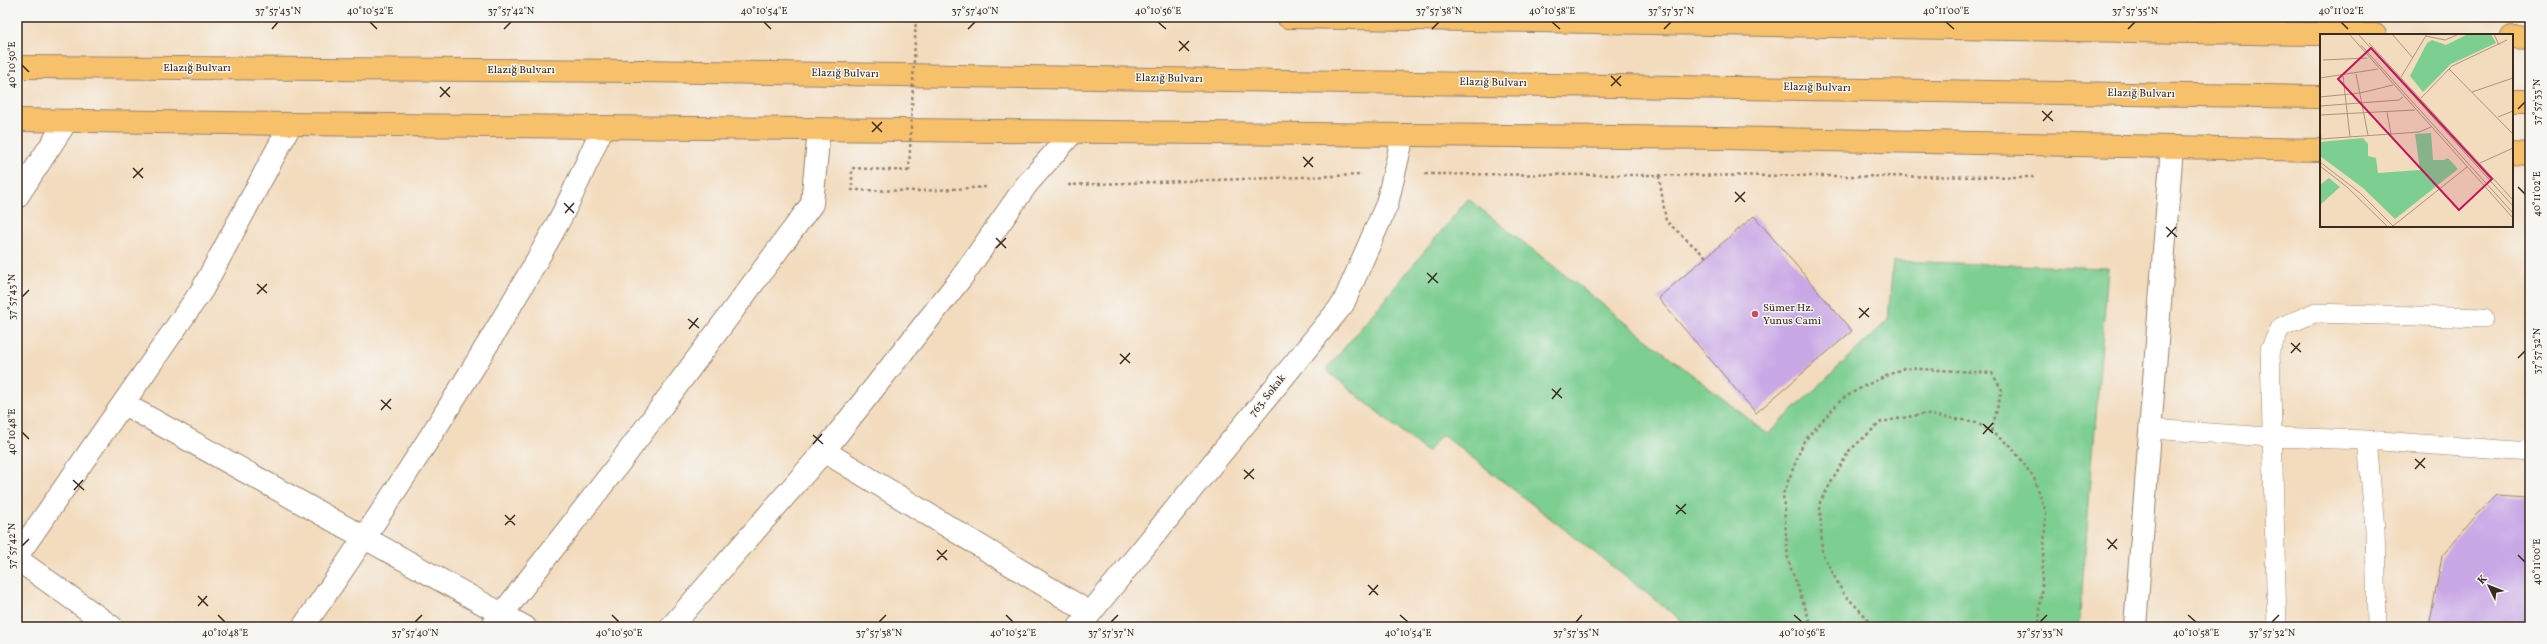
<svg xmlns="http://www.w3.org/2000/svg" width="2547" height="644" font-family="Vollkorn,serif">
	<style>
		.green { fill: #7cce91; stroke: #5c7c58 }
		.building { fill: #c9a8e6 }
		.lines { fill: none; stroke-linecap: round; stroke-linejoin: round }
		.service-casing { stroke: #97836e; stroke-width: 20 }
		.minor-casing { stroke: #97836e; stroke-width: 24 }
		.tertiary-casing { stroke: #97836e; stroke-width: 24 }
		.trunk-casing { stroke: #97836e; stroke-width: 24 }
		.path { stroke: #97836e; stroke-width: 2.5; stroke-dasharray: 3 3; stroke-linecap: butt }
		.service { stroke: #fff; stroke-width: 19 }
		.minor { stroke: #fff; stroke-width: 22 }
		.tertiary { stroke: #fff; stroke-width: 22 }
		.trunk { stroke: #f7c06b; stroke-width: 22 }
		.path-bridge { stroke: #97836e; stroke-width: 2.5; stroke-dasharray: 3 3; stroke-linecap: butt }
		.ticks { fill: none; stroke: #3b2a1e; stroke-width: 1.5 }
		.poi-dot { fill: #d1495b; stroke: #f6f6f2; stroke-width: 1.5 }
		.labels { text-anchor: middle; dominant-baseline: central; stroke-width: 3; stroke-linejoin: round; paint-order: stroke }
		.street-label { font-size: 11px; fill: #3b2a1e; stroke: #f6f6f2 }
		.poi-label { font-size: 11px; fill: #3b2a1e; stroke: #f6f6f2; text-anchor: start }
		.inset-road { fill: none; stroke: #a9957e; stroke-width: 1 }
		.view { fill: #c2185b; fill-opacity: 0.15; stroke: #c2185b; stroke-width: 2 }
		.inset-edge { fill: none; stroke: #3b2a1e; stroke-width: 2 }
		.neatline { fill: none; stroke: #3b2a1e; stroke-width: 1.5 }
		.ticks-label { font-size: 10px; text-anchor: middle; fill: #3b2a1e }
	</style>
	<rect width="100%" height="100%" fill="#f6f6f2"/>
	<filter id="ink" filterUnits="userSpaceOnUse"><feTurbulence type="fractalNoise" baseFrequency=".025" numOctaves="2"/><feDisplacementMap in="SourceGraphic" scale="8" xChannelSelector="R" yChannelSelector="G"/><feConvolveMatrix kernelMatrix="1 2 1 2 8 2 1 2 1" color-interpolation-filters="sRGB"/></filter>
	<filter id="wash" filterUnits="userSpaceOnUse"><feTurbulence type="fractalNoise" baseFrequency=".012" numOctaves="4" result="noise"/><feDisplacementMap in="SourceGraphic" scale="16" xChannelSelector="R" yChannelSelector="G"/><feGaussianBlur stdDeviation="0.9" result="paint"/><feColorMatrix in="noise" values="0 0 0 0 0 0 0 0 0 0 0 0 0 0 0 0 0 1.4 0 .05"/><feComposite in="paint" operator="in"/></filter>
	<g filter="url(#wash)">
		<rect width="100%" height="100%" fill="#f3dcbe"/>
		<path class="green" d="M1468,199l300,235 120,-114 5,-59 215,7 -29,359h-389l-248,-193 -15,18 -101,-82z"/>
		<g id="blocks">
			<path class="building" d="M1754,216l98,115 -96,82 -98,-115z
				M2496,495l34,2v130h-101l13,-71 32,-39z"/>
		</g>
	</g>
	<g filter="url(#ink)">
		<use href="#blocks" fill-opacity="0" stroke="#97836e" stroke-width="1"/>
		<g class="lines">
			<defs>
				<path id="service" d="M2150,429l120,8 97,3 163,12
					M2367,440l8,89 2,98
					M2277,627l-7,-278 11,-22 33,-14 170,5"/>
				<path id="minor" d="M17,197l49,-75
					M124,404l401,223
					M824,451l266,162
					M17,556l185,-266 89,-166
					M17,559l95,68
					M303,627c90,-129 176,-262 252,-399 18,-32 32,-67 48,-101
					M492,627l129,-166 191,-257 7,-74
					M671,627l153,-176 138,-174 65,-93 46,-52
					M2135,627l37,-480"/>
				<path id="tertiary" d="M1079,627l264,-323 44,-100 16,-69"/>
				<path id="trunk" d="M1288,17l1087,18
					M2512,37l18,1
					M17,67l623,4 1681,26
					M2512,101h18
					M17,120l274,4 1430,14 600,12
					M2512,153l18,1"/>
			</defs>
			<use href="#service" class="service-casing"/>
			<use href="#minor" class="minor-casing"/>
			<use href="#tertiary" class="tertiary-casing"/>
			<use href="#trunk" class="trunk-casing"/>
			<path class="path" d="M909,171l-57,-3v22l68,1 67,-4
				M1425,174l611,3
				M1659,176l7,45 40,36
				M1068,185l294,-10
				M1812,627l-24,-67 -5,-66 21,-53 38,-42 22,-13 40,-18 88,5 10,17 -11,42
				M1879,627l-9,-6 -27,-28 -21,-40 -2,-51 29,-51 32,-29 43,-8 52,8 35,24 23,32 12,34 -7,115"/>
			<use href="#service" class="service"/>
			<use href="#minor" class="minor"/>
			<use href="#tertiary" class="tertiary"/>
			<use href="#trunk" class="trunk"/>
			<path class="path-bridge" d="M909,171l7,-154"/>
		</g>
	</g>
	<path class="ticks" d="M370,22l7,7M764,22l7,7M1158,22l8,7M1552,22l8,7M1946,22l8,7M2341,22l7,7M272,29l6,-7M504,29l7,-7M968,29l7,-7M1432,29l7,-7M1664,29l7,-7M2128,29l7,-7M1179,41l10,10M1179,51l10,-10M22,65l7,7M1611,76l10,10M1611,86l10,-10M440,87l10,10M440,97l10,-10M2518,109l7,-7M2042,111l11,10M2043,121l9,-10M872,122l10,10M872,132l10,-10M1303,157l10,10M1304,167l9,-10M133,168l10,10M133,178l10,-10M2518,187l7,7M1735,192l10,10M1735,202l10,-10M564,203l10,10M565,213l9,-10M2166,227l11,10M2167,237l9,-10M996,238l10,10M996,248l10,-10M1427,273l11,10M1428,283l9,-10M257,284l10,9M257,294l10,-10M22,297l7,-7M1859,308l10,9M1859,318l10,-10M688,319l11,9M689,329l9,-11M2291,343l10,9M2291,353l9,-10M1120,354l10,9M2518,358l7,-7M1120,364l10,-11M1552,389l10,9M1552,399l9,-11M381,400l10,9M381,410l10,-11M1983,424l10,9M22,432l7,7M1983,434l10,-11M813,435l10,9M813,444l9,-10M2415,459l10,9M2415,469l10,-11M1244,470l10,9M1244,479l10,-10M73,480l11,10M74,490l9,-10M1676,505l10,9M1676,514l10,-10M505,515l10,10M505,525l10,-10M2107,539l10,10M22,546l7,-7M2108,549l9,-10M937,550l10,10M2518,555l7,7M937,560l10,-10M1368,585l10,10M1369,595l9,-10M198,596l10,10M198,606l9,-10M218,615l7,7M612,615l7,7M1006,615l7,7M1400,615l8,7M1794,615l8,7M2188,615l8,7M415,622l7,-7M879,622l7,-7M1111,622l7,-7M1576,622l6,-7M2040,622l7,-7M2272,622l7,-7"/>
	<circle class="poi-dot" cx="1755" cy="314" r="4"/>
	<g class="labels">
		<g class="street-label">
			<text x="197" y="68">Elazığ Bulvarı</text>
			<text x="521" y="70">Elazığ Bulvarı</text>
			<text transform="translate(845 74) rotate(1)">Elazığ Bulvarı</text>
			<text transform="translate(1169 79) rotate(1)">Elazığ Bulvarı</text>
			<text transform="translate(1493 83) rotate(1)">Elazığ Bulvarı</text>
			<text transform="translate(1817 88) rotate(1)">Elazığ Bulvarı</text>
			<text transform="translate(2141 94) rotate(1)">Elazığ Bulvarı</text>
			<text transform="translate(1268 396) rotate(-51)">763. Sokak</text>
		</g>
		<g class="poi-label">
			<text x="1763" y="308">Sümer Hz.<tspan x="1763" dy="13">Yunus Cami</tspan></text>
		</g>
	</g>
	<g transform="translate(2320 34)">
		<rect width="193" height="193" fill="#f3dcbe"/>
		<path d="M148,0h23l5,9 -45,21 -28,28 -13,-16 17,-33 5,-3 14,5zM111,99l2,27h11l4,-2 10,11 -63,50 -32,-31 -43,-32v-14l43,-4 5,6v12l8,2 2,15 42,-3 -5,-36zM9,144l11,9 -20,18v-20z" fill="#7cce91"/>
		<path class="inset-road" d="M29,0l164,184M38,0l155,172M72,0l21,24M174,0l5,11M106,2l19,4 14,-6M49,9l144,157M41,11l152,168M3,26l44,-2M129,35l64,65M36,40l12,61M23,42l7,61M81,43l26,-43M0,44l58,-9M152,58l41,-14M0,63l40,-4 33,-8M101,64l31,-32 55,-26M0,72l79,-6 4,-3M67,78l4,22M0,81l95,-5M178,83l15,-6M0,92l1,13M0,105l99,-7 12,-5M0,128l40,31 34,34M160,129l33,-15M0,132l27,21 41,40M73,192l74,-59"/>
		<path class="view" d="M51,14l121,131 -33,31 -121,-131z"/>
		<rect width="193" height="193" class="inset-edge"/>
	</g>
	<rect width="2547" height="644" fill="none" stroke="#f6f6f2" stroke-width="44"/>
	<g transform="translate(2489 586) rotate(313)" stroke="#f6f6f2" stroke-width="3" paint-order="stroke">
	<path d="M0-3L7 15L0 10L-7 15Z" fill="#3b2a1e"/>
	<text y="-6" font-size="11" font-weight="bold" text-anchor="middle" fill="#3b2a1e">K</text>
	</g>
	<rect x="22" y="22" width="2503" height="600" class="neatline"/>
	<g class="ticks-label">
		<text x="278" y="14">37°57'43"N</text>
		<text x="370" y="14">40°10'52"E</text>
		<text x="511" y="14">37°57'42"N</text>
		<text x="764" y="14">40°10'54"E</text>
		<text x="975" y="14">37°57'40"N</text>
		<text x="1158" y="14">40°10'56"E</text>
		<text x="1439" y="14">37°57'38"N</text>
		<text x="1552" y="14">40°10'58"E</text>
		<text x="1671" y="14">37°57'37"N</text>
		<text x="1946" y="14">40°11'00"E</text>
		<text x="2135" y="14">37°57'35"N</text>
		<text x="2341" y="14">40°11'02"E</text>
		<text transform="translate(11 65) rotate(-90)" y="4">40°10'50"E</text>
		<text transform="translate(2536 102) rotate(-90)" y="4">37°57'33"N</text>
		<text transform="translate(2536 194) rotate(-90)" y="4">40°11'02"E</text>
		<text transform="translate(11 297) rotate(-90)" y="4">37°57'43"N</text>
		<text transform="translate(2536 351) rotate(-90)" y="4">37°57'32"N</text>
		<text transform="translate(11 432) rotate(-90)" y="4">40°10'48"E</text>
		<text transform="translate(11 546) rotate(-90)" y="4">37°57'42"N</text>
		<text transform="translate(2536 562) rotate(-90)" y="4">40°11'00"E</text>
		<text x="225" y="636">40°10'48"E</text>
		<text x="415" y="636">37°57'40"N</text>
		<text x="619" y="636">40°10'50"E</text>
		<text x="879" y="636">37°57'38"N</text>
		<text x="1013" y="636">40°10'52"E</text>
		<text x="1111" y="636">37°57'37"N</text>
		<text x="1408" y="636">40°10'54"E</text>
		<text x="1576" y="636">37°57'35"N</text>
		<text x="1802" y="636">40°10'56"E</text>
		<text x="2040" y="636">37°57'33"N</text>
		<text x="2196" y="636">40°10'58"E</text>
		<text x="2272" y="636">37°57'32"N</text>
	</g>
</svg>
